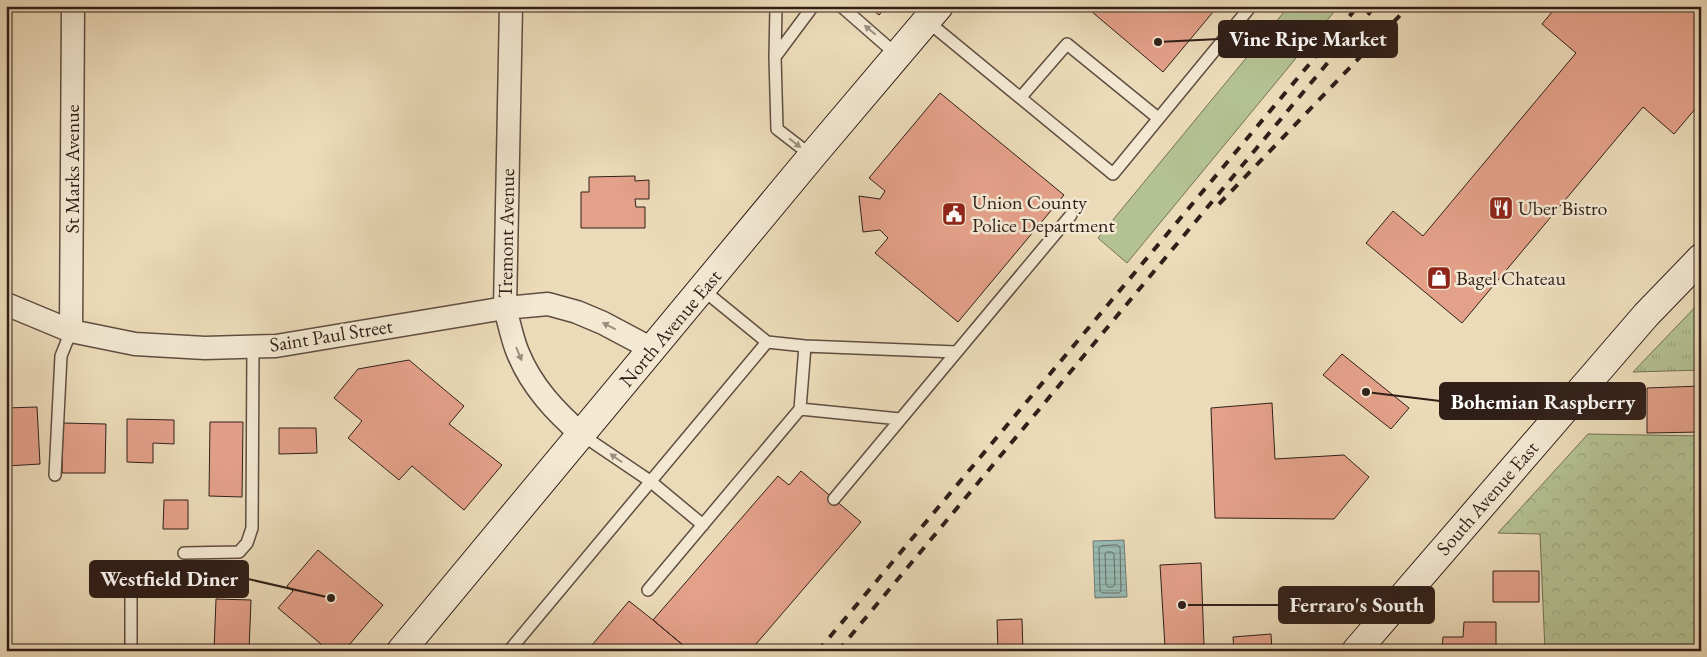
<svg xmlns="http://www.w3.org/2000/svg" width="1707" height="657" font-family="'EB Garamond',serif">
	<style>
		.grass { fill: #b4c192; stroke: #727056 }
		.forest { fill: url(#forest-crowns); stroke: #727056 }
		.park { fill: url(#park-tufts); stroke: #727056 }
		.water { fill: url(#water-rules); stroke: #6f7d76 }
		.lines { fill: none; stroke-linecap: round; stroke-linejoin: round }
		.shore { stroke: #646d66; stroke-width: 1 }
		.building { fill: #e4a18a; stroke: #301f19 }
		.lane-casing { stroke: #5f4e41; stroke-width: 14 }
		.street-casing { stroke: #5f4e41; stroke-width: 25 }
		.secondary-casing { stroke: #301f19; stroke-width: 30 }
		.lane { stroke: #f3e8d2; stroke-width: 11 }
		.street { stroke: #f3e8d2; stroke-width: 22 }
		.secondary { stroke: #f3e8d2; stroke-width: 28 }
		.rail { stroke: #301f19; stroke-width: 4; stroke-dasharray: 9 9; stroke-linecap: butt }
		.oneway { fill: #9b8e7f }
		.labels { text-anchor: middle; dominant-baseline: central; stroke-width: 5; stroke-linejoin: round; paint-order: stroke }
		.street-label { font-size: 20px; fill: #301f19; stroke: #f3e8d2 }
		.poi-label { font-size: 20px; fill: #301f19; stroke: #f3e8d2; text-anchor: start }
		.leader { fill: none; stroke: #301f19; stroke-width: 2 }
		.callout-dot { fill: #301f19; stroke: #f3e8d2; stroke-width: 2 }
		.callout { fill: #301f19; stroke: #301f19; stroke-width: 2 }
		.callout-label { font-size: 21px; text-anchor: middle; font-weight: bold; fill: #fff }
	</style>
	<defs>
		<pattern id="forest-crowns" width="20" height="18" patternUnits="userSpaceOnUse" patternTransform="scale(1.25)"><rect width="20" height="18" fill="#b4c192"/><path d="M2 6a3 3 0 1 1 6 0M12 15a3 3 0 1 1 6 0" fill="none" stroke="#9ba57d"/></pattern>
		<pattern id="park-tufts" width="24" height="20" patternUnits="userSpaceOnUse" patternTransform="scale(1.25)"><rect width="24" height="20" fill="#b4c192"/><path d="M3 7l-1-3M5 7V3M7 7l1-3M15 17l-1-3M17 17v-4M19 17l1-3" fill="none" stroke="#9ba57d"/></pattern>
		<pattern id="water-rules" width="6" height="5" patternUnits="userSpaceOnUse" patternTransform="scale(1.25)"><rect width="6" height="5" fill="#99bbb4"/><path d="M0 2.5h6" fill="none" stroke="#84a09a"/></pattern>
	</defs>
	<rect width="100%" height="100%" fill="#ecdbb9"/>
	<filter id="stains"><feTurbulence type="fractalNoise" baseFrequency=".004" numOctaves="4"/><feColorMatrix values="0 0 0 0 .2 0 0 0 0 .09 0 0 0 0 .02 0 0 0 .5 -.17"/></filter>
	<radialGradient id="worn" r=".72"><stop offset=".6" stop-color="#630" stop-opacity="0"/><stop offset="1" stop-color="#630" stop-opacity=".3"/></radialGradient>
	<path class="grass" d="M1289,6h50l-212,257 -29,-25z"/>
	<path class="forest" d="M1588,434l113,2v214l-156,1 -5,-117 -42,-1z"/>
	<path class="park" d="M1701,301v69l-68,2z"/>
	<path class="water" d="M1124,540l3,57 -32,1 -2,-57z"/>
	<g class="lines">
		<path class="shore" d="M1117,545l3,2 1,44 -2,2h-17l-2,-2 -1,-43 2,-2z
			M1107,552h5l2,2 1,30 -2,3h-5l-2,-2 -1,-31z"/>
	</g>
	<path class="building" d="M868,6h19l-8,9z
		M1085,6h120l8,6 -50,60z
		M1557,6h144v96l-27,32 -31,-27 -181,216 -96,-80 27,-32 30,25 153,-183 -34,-29z
		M940,93l124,102 -106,127 -83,-69 13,-15 -8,-8 -17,2 -4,-36 21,3 5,-8 -16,-13z
		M635,176v5l14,-1v19h-14l1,8h9v21h-64v-36h8v-15z
		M1342,354l67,54 -18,21 -68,-54z
		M409,360l55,46 -15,18 53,41 -38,45 -52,-44 -13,14 -51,-42 14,-17 -28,-23 24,-29z
		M1701,386v46l-54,1v-45z
		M1272,403l3,56 69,-4 25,22 -35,42 -119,-1 -4,-110z
		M37,407l3,57 -34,2v-58z
		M127,419l47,1v24l-21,-1v20l-26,-1z
		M210,422h33l-1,75 -33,-1z
		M63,423l43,1 -1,49h-43z
		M279,428h37l1,25 -38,1z
		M801,471l60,51 -111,129h-60l-37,-31 125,-144 11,9z
		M164,500h24v29h-25z
		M318,550l65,55 -39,46h-29l6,-7 -43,-36 15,-17 -6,-5z
		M1201,563l3,82 -39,2 -5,-82z
		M1493,571h46v31h-46z
		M216,599l35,1 -2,51h-35z
		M629,601l24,19 37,31h-103z
		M1022,619l1,32h-39l14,-1 -1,-30z
		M1464,622h32v29h-54l1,-14h20z
		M1271,634l1,17h-38l-1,-14z"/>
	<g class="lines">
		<defs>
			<path id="lane" d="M841,6l56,49
				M927,21l186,153 138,-168
				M775,57l1,-51
				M1021,97l46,-53 91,74
				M812,156l-35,-27 -2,-72 38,-51
				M702,289l65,53 38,4 151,6
				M805,346l-5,63 100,10
				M582,435l68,46 53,44
				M55,475l6,-119 10,-25
				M834,499l237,-284
				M184,553l55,-1 8,-9 5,-15 1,-181
				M648,590l152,-181
				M131,651v-57
				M509,651l258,-309"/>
			<path id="street" d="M511,6l-6,302c4,14 7,31 13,45 14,34 37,58 64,82
				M6,304l65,27 64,13 70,4 71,-2 229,-38 43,-4 29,8 26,11 49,26
				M71,331l2,-325"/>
			<path id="secondary" d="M401,651l411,-495 127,-150
				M1356,651l290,-336 55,-57"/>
		</defs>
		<use href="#lane" class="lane-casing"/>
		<use href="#street" class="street-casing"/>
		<use href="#secondary" class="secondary-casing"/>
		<use href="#lane" class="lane"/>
		<use href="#street" class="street"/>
		<use href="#secondary" class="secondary"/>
		<path class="rail" d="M1219,204l190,-198
			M818,651l540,-645
			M838,651l537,-645"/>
	</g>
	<defs><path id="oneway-solid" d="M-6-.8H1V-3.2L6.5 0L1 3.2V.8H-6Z" transform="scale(1.25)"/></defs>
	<g class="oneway">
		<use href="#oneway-solid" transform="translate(870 30) rotate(-140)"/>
		<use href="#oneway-solid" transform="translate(795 143) rotate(38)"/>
		<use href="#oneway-solid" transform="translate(609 326) rotate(-153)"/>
		<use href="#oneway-solid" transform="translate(519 354) rotate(67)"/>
		<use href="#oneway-solid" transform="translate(616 458) rotate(-145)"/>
	</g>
	<defs>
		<symbol id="restaurant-square" viewBox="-11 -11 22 22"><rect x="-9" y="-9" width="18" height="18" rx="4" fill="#8f2418" stroke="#f3e8d2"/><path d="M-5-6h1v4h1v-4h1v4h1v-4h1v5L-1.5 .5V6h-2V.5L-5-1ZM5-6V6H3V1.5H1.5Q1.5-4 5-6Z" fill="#fff"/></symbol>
		<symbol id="civic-square" viewBox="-11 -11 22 22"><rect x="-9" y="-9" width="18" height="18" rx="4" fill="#8f2418" stroke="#f3e8d2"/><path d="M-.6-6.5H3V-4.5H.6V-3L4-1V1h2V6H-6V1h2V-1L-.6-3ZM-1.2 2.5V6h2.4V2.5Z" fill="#fff"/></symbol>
		<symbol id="shop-square" viewBox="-11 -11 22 22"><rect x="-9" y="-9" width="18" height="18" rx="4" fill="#8f2418" stroke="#f3e8d2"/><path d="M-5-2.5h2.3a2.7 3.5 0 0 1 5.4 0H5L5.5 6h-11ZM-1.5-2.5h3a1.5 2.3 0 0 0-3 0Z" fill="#fff"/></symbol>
	</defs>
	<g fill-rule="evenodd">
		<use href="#restaurant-square" x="1487" y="194" width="28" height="28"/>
		<use href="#civic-square" x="940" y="200" width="28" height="28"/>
		<use href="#shop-square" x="1425" y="264" width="28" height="28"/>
	</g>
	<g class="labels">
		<g class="street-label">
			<text transform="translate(72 169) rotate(-90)">St Marks Avenue</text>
			<text transform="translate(506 233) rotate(-89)">Tremont Avenue</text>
			<text transform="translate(670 328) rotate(-50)">North Avenue East</text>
			<text transform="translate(331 335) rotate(-9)">Saint Paul Street</text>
			<text transform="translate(1487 498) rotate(-49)">South Avenue East</text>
		</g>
		<g class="poi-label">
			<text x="972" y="202">Union County<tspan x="972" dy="23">Police Department</tspan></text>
			<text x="1518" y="208">Uber Bistro</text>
			<text x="1456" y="278">Bagel Chateau</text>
		</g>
	</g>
	<path class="leader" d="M1158 42L1219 39M1366 392L1440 401M331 598L248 579M1182 605L1279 605"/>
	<g class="callout-dot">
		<circle cx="1158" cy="42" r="5"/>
		<circle cx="1366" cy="392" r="5"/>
		<circle cx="331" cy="598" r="5"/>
		<circle cx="1182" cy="605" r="5"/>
	</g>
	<g class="callout">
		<rect x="1219" y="21" width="178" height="36" rx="5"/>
		<rect x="1440" y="383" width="205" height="36" rx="5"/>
		<rect x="90" y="561" width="158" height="36" rx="5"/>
		<rect x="1279" y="587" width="155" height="36" rx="5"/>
	</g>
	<g class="callout-label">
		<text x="1308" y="46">Vine Ripe Market</text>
		<text x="1543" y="409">Bohemian Raspberry</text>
		<text x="169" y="586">Westfield Diner</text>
		<text x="1357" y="612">Ferraro's South</text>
	</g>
	<rect width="1707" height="657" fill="none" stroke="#ecdbb9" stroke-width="25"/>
	<rect x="8" y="8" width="1692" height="642" fill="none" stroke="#301f19" stroke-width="2.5"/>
	<rect x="12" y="12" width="1682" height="632" fill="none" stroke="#301f19"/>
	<rect width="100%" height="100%" filter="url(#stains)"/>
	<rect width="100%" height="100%" fill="url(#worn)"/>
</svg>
